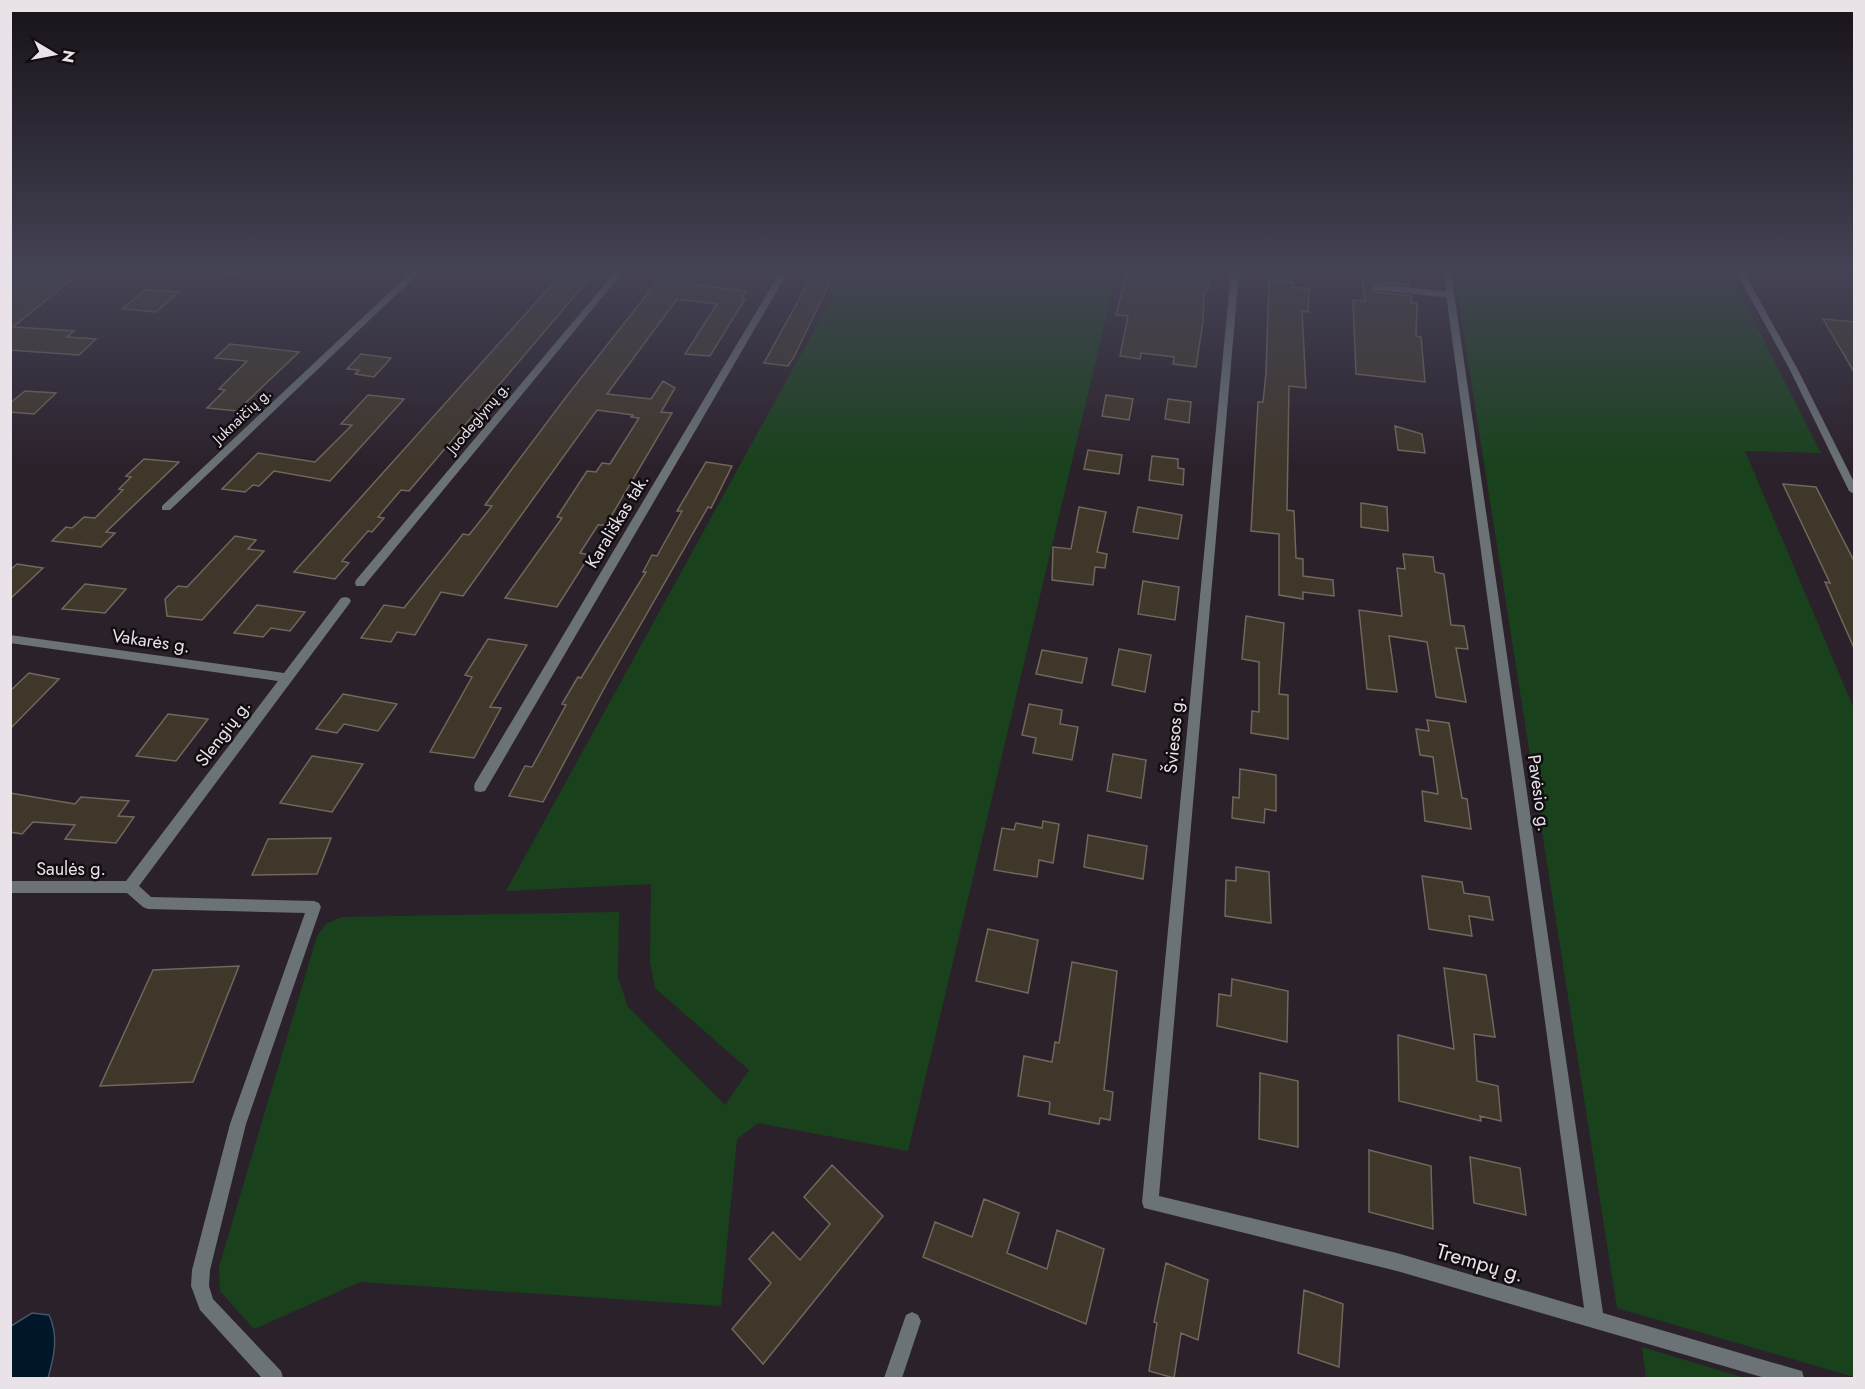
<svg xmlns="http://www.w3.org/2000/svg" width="1865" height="1389" font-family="Jost,sans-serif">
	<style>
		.green { fill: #19421c }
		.water { fill: #001629; stroke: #465463; stroke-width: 1.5 }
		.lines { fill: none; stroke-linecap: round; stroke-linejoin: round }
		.stream { stroke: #465463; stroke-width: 4.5 }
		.building { fill: #40372b; stroke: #71675b; stroke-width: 1.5 }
		.service { stroke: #6b7376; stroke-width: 6 }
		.minor { fill: #6b7376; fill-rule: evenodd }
		.labels { text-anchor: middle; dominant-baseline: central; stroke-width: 5; stroke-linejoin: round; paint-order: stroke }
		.far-street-label { font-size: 15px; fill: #e9e3e9; stroke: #110d11 }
		.street-label { font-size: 18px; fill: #e9e3e9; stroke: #110d11 }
		.near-street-label { font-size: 21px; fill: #e9e3e9; stroke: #110d11 }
	</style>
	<rect width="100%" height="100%" fill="#2b212b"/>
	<path class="green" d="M846,272h271l-209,879 -150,-28 -21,16 -16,167 -361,-24 -106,47 -34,-38 -1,-24 98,-331 9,-12 16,-7 277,-5 -1,65 10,30 97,98 24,-35 -94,-82 -5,-27 1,-77 -145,7z
		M1454,272h275l92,181 -76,-2 109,258v668l-237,-69z
		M1642,1347l103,31h-99z"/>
	<path class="water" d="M32,1313l17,2c10,21 5,42 -1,63h-37v-52z"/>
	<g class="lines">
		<path class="stream" d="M212,272l56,4"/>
	</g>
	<path class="building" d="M563,272h32l-186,219 -8,-1 -23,27 6,1 -12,14 -4,-1 -26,30 7,2 -14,16 -41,-7z
		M671,272h27l-8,12 56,7 -4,7 3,1 -35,57 -25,-2 32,-50 -40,-5 -70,95 44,5 12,-18 12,7 -14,24 11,1 -66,112h-8l-18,28 10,2 -33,52 -52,-9 57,-80 -5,-1 30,-46 9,1 6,-9 8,1 29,-46 -8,-1 2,-2 -36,-5 -134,186 -22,-4 -26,43 -18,-3 -6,10 -30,-4 23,-33 20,3 59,-74 6,1 23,-29 -7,-1 81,-108 97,-123z
		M814,272l20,2 -40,83 -6,9 -24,-3z
		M1127,272h83l-2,19h-4l-1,30 -7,46 -23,-3 1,-7 -33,-4 -1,6 -20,-3 8,-40 -12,-1z
		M1361,272l46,1 2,12 -32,-3 -5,7 4,3 35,4 1,7h5l-1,33 5,1 4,45 -69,-8 -3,-74 12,1z
		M10,274l66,2 -63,51 61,4 -7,6 29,2 -17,16 -69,-5z
		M1269,280l24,2 -1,5 17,2 -1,23 -6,-1 4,77 -17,-2 -2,124 7,1 2,47 7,1v17l30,4 1,16 -31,-4v7l-24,-4v-61l-28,-3 7,-129h5l3,-29z
		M145,290l34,2 -23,20 -34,-3z
		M1823,319l31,3v50z
		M230,344l69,8 -62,59 -30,-3 18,-18 -6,-1 28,-28 -32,-3z
		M361,354l30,4 -17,19 -19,-3 4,-4 -12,-1z
		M25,391l31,2 -22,21 -24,-2v-9z
		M368,395l36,4 -74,82 -56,-10 -15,15 -6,-1 -8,7 -23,-3 36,-36 57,9 37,-37 -11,-1z
		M1106,395l27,4 -4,21 -27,-4z
		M1168,399l23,3 -2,21 -24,-4z
		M1395,426l27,8 3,19 -27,-3z
		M1088,450l34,5 -3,19 -35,-5z
		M1152,456l26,3v9l6,1 -1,16 -34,-5z
		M144,459l35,3 -73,70 9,1 -14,14 -49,-6 14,-14 6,1 12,-11 11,1 28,-28 -4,-1 12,-12 -5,-1z
		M706,462l26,4 -21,42 -3,-1 -101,176 -64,119 -34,-6 16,-30 7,1 34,-62 -4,-1 16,-27 3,1 65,-106h-3l9,-17 5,1 25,-45h-5z
		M1783,484l33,3 38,74v87l-29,-66 5,1z
		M1361,503l26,4 1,24 -27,-4z
		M1079,507l27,5 -9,40 10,2 -2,14 -10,-1 -2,18 -41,-5 1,-33 18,2z
		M1138,507l44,8 -4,24 -45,-7z
		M235,536l21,4 -8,9 16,2 -62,69 -35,-4 -2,-17 13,-13 9,1z
		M1403,554l30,3 2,15 9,2 7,51 13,1 4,23 -12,-1 10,54 -30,-5 -9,-55 -38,-6 8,56 -30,-3 -8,-79 43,6 -5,-48 8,1z
		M17,564l26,4 -33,31v-29z
		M1143,581l36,6 -4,33 -37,-6z
		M85,584l41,5 -21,24 -43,-4z
		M257,605l48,7 -15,19 -19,-3 -8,9 -29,-4z
		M1246,616l38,7 -5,71 9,1v44l-37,-6 1,-22 7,1v-50l-17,-3z
		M488,639l39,6 -37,62 11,1 -27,50 -44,-6 42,-75 -7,-2z
		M1119,649l32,6 -6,37 -33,-7z
		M1042,650l45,8 -5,25 -46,-9z
		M29,673l30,6 -49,50v-38z
		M343,694l54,10 -19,27 -34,-7 -7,9 -21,-4z
		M1029,704l33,6 -2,14 18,3 -6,33 -39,-7 3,-15 -14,-3z
		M168,714l40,5 -32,42 -40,-5z
		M1427,720l22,3 13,75 5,1 4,30 -46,-8 -3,-30 16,3 -5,-37 -13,-2 -4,-26 13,2z
		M1113,754l33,6 -5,38 -34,-7z
		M312,756l51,8 -31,48 -52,-9z
		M1240,769l36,6v36l-11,-2 -1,14 -32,-5 1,-21 6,1z
		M10,793l65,11 6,-7 48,4 -11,15 16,1 -18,26 -51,-4 10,-14 -42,-3 -11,12 -12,-2z
		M1043,821l16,3 -6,39 -14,-3 -2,17 -43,-7 8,-42 12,2 2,-7 26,5z
		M1088,835l59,11 -4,33 -59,-12z
		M331,838l-14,36 -65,1 16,-36z
		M1236,867l33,5 2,51 -46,-7 1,-36 10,1z
		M1422,876l40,6 2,11 25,4 4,23 -24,-4 3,20 -43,-7z
		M988,929l50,11 -10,53 -52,-12z
		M1072,962l45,9 -13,119 9,2 -3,28 -10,-2 -1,6 -50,-10 1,-12 -32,-6 6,-40 28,6 3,-20 4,1z
		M239,966l-46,116 -93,4 53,-116z
		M1444,968l42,7 9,62 -21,-3 3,47 21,5 3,35 -21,-5 1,5 -82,-20 -1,-66 56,14z
		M1232,979l56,12 -1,51 -70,-16 2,-32 12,2z
		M1260,1073l38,8v66l-39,-8z
		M1369,1150l62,16 2,63 -64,-17z
		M1470,1157l50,11 6,47 -52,-12z
		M832,1165l51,51 -120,148 -31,-35 39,-46 -22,-24 24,-27 27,28 30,-36 -26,-27z
		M984,1199l35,14 -12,40 40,16 10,-39 47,19 -18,75 -163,-67 12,-35 37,15z
		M1166,1263l42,17 -10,60 -17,-7 -7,45 -25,-7 8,-48 -3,-1z
		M1304,1290l39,14 -4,63 -41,-14z"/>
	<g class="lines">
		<path class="service" d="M1377,287l73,8"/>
		<path class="minor" d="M411,272h9l-250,238h-8v-4z
			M615,272h8l-259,314h-8l-1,-3 1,-3z
			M780,272h8l-303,519 -5,1 -5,-1 -1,-4 1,-4z
			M1231,272h8l-80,924 238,57 187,55 -141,-1036h8l152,1041 192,56 7,2 2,7h-39l-368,-107 -253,-63 -2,-6z
			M1736,272h8l53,96 57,114v12l-5,-3 -60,-123z
			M345,597l4,1 2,3 -2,3 -210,282 12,11 163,4 5,2 2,4 -75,217 -36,146 -1,16 4,13 68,72 2,7h-21l-62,-68 -9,-24 1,-16 38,-146 75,-211 -157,-4 -5,-2 -16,-14h-117v-12h116l152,-200 -268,-38v-8l274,38 57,-75z
			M912,1312l6,3 3,6 -19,57h-18l22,-63z"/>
	</g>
	<linearGradient id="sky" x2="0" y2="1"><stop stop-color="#181218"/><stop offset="0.58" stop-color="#444355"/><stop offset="1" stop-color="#444355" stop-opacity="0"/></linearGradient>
	<rect width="1865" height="467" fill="url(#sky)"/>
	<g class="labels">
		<g class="far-street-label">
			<text transform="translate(242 416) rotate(-43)">Juknaičių g.</text>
			<text transform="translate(478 418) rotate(-50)">Juodeglynų g.</text>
		</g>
		<g class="street-label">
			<text transform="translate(617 521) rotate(-59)">Karališkas tak.</text>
			<text transform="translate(151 641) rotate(8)">Vakarės g.</text>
			<text transform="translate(223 733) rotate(-53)">Slengių g.</text>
			<text transform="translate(1174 735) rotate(-85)">Šviesos g.</text>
			<text transform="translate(1539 793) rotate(82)">Pavėsio g.</text>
			<text x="71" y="869">Saulės g.</text>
		</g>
		<g class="near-street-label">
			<text transform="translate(1480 1263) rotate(16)">Trempų g.</text>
		</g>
	</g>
	<rect width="1865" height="1389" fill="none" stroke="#e9e3e9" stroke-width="24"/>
	<g transform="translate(54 54) rotate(100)" stroke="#110d11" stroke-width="4.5" paint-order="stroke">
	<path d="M0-4.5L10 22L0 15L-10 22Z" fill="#e9e3e9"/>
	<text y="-9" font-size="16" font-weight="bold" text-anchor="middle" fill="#e9e3e9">N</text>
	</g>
</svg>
